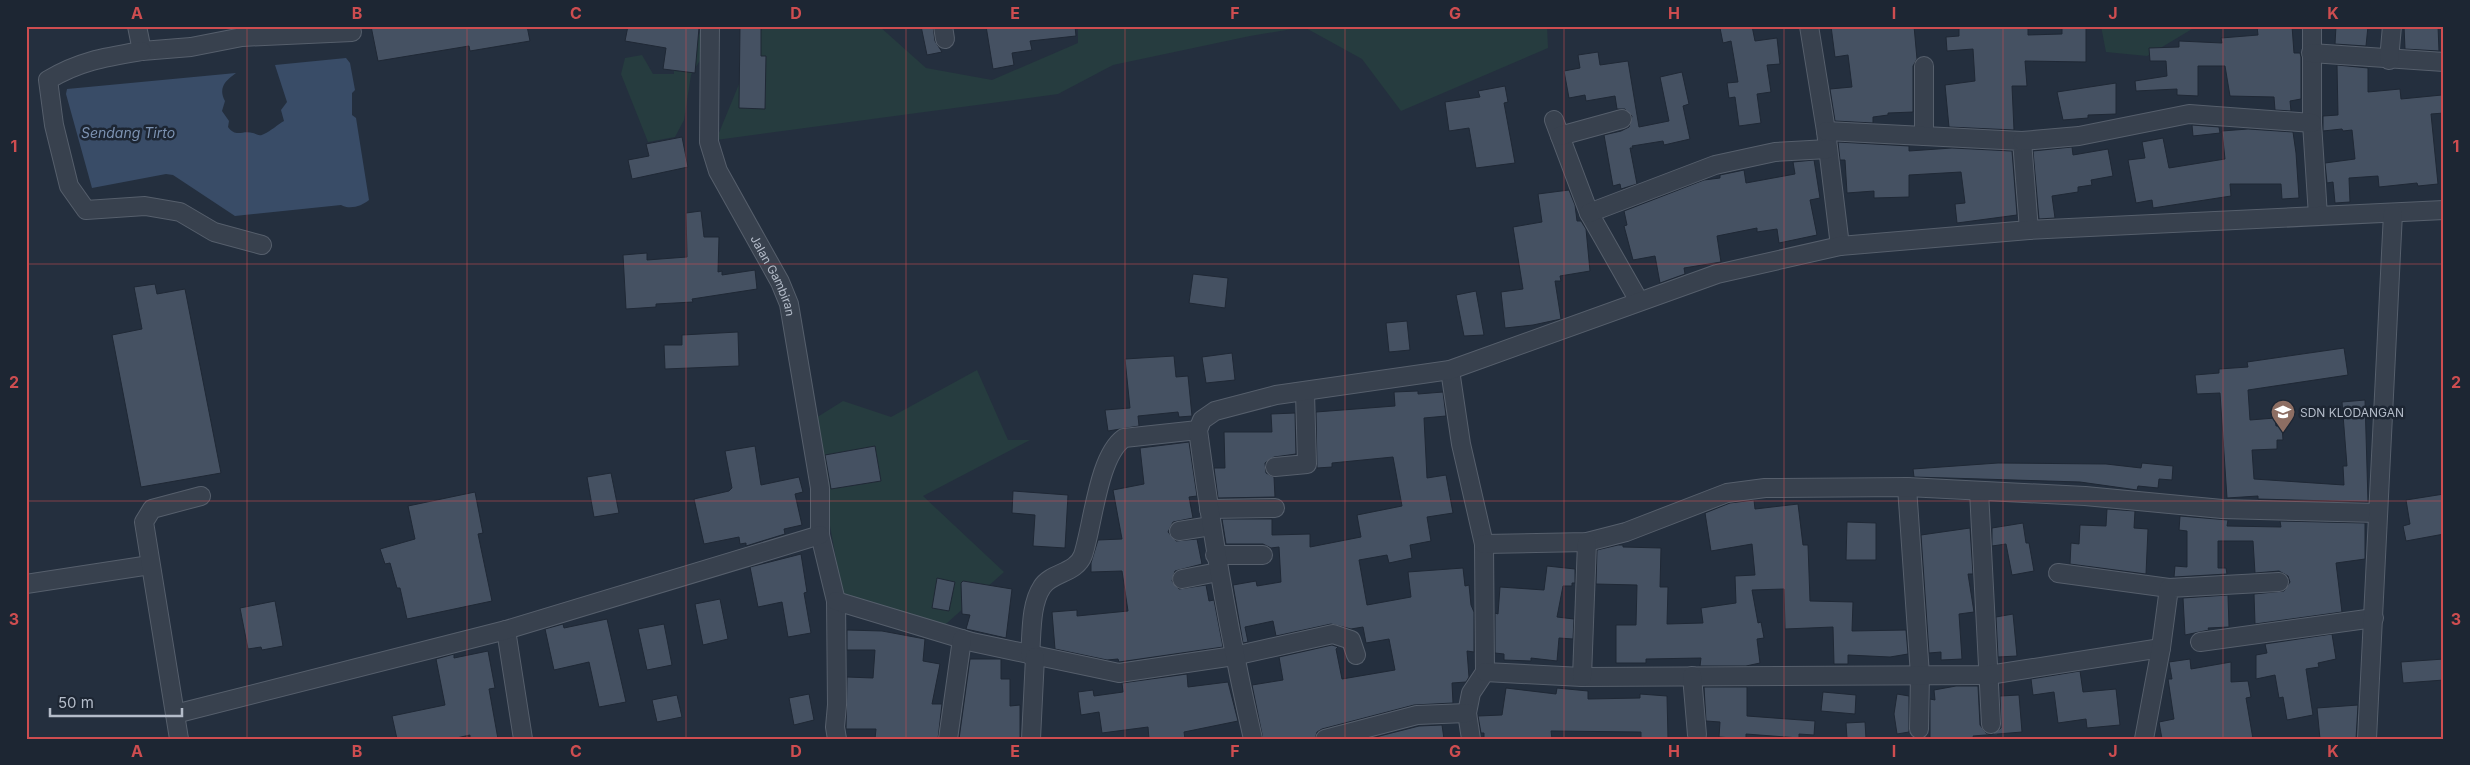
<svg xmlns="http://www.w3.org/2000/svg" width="2470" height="765" font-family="Inter,sans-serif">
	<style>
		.green { fill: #263c3f }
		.water { fill: #394c67 }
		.building { fill: #455162; stroke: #1f2835 }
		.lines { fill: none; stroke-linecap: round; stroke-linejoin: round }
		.minor-casing { stroke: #565f6c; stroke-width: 20 }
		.minor { stroke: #38414e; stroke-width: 18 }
		.grid { fill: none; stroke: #ce4d50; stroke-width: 1; stroke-opacity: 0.55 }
		.labels { text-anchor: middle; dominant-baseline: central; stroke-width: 5; stroke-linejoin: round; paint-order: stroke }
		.street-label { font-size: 12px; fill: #b4bcc9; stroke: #1d2633 }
		.poi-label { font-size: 12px; fill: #b4bcc9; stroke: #1d2633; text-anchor: start }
		.water-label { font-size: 14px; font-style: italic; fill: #7c92b1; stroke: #1d2633 }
		.neatline { fill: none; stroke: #ce4d50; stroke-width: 2 }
		.grid-label { font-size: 16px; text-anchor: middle; font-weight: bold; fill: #ce4d50 }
	</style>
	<rect width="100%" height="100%" fill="#242f3e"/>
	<path class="green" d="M702,26l5,23 -16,26 -7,45 -9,17 -27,5 -27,-68 4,-16 17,-3 11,19h21l-1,-17 22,-10z
		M763,26h116l47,42 66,12 86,-37v-17h469l1,22 -147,63 -39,-52 -58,-32 -54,9 -137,29 -55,29 -342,46z
		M2101,26h96l-50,30 -41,-4z
		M977,370l31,70h22l-107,56 81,76 -67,60 -93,-29 -33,-182 32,-20 48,16z"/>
	<path class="water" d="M346,58l4,5 5,27 -3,3v22l4,3 13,82c-7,6 -19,10 -28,5l-106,11 -62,-41 -7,-1 -74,14 -26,-94 1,-5 169,-16c-11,8 -18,15 -11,28l-3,10 7,10 -1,6c8,11 14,3 25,6 4,1 6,4 11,1 7,-3 13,-9 20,-13l-3,-11 6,-8 -12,-37z"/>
	<path class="building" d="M371,26h156l3,15 -60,10 -1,-5 -91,15z
		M628,26l71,2 -4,45 -32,-4 3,-21 -41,-7z
		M740,26h21v30h5l-1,53 -26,-1z
		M921,26h12l2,15 7,11 -15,3z
		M986,26h89l1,10 -46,5 2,9 -20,3 2,12 -21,4z
		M1733,26h19l3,15 22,-3 3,26 -13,1 4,27 -14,2 4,29 -22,3 -4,-29 -6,1 -2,-15 11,-1 -7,-41 -8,2 -3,-15z
		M1831,26h83l3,33 -4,7v46l-25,1v2l-15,2v6l-38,-2 -5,-32 22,-2 -4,-32 -13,2z
		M2028,26v9l34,-1v-7l24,-1v36l-61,-1 2,25h-15l2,44 -65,-3 -4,-42 30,-4 -2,-32 -26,2 -1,-14 13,-1v-9z
		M2257,26h35l2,27h6l1,4v42l-11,2 1,10 -16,-1 -1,-13 -44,-1 -5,-30h-27v30l-21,-1v-6l-41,2 -1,-10 32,-5 -1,-15h-16l-1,-13 30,-1v-6l43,2 -1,-5 37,-3z
		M2336,26h32l-2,20 -31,-2z
		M2404,26h34l1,25 -34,-2z
		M1598,52l2,13 28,-4 11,66 30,-6 -9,-44 22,-5 7,32 -6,2 7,33 -26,6 -1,-4 -31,5 1,2h-3l7,36 -16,5 -1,-5 -7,2 -9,-51 17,-4 8,-4 3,-11 -7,-7h-8l-2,-13 -29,5 -1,-6 -16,3 -5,-27 16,-3 -2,-13z
		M2337,65l31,3v24l32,-3 1,10 41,-4 2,18 -13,1 7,70 -20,2 -1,-3 -38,4 -1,-11 -29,2 1,24 -15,1 -2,-21 -6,1 -2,-20 30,-4 -3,-29 -9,1 -1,-2 -19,2v-15l15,-1z
		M2116,83v31l-28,1v3l-25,2 -6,-28z
		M1505,86l3,16 -4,1 11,60 -39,5 -7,-40 -20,3 -4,-29 35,-5 -2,-6z
		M2192,125l27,2 1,6 -27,3z
		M2248,129l45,3 3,21 3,45 -17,1 -1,-15h-51l1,12 -78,12 -1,-8 -16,3 -8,-43 17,-2 -3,-16 21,-4 6,30 56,-9 -3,-28z
		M682,137l6,30 -56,12 -4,-19 21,-4 -3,-12z
		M1838,142l71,4v5l43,-3 60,3 5,64 -60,8 -2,-19 10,-1 -4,-31 -52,3v22l-35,1v-7l-27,2 -2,-33h-5z
		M2072,147l1,8 35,-6 5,27 -22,4 1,5 -14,2v5l-26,4 3,22 -16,1 -6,-68z
		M1814,160l6,38 -10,2 7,35 -38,8 -2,-14 -20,3v-4l-40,8 4,26 -37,6 1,6 -25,9 -5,-27 -22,4 -9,-34 3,-1 -3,-14 80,-31 16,-2v-3l24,-5 2,13 49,-9 -2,-12z
		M1569,190l6,15 2,16h4l5,8 4,42 -30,5 1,5h-6l6,38 -28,6 -28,3 -4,-36 22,-3 -10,-62 29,-5 -4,-28z
		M701,211l3,26h15l-1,35 4,-1v4l33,-5 2,19 -65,10 1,3 -37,2v3l-30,2 -3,-54 24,-2v7l40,-3 -1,-44z
		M1193,274l35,4 -3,30 -36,-5z
		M155,284l2,10 28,-5 36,184 -80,14 -29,-152 30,-6 -8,-42z
		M1476,291l8,44 -20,1 -8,-41z
		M1407,321l3,29 -21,2 -3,-29z
		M738,332l1,34 -74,3 -1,-24h18v-10z
		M2344,348l4,27 -100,15 2,30 25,-2 1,8h6l1,14h-6v9l-25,1 2,29 90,6 -1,-19h4l-5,-64 23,-2 3,102 -110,-3v-3l-31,2 -7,-105 -23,1 -2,-19 24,-2v-4l29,-2 -1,-5z
		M1232,353l3,27 -29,3 -4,-26z
		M1174,356l2,21 12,-1 4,40 -13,1 -1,-5 -40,4 1,10 -31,5 -3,-21 25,-2 -5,-49z
		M1418,391v3l25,-2 3,24 -22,2 3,60 19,-3 7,38 -26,4 4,24 -21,4 2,13 -23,5 -2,-8 -28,5 8,45 44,-8 -3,-25 55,-4 2,18 4,-1 2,20 3,7v40l-7,-1 2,26 -3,5 -14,1 1,20 -39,2 -92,24 -5,3 -2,7h-52l-11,-54 31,-5 -4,-23 53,-12 6,2 -2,2 6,30 53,-9 -6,-31 -23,4 -3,-16 -12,2 -20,-5 -55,12 -3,-15 -28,6 3,15 -5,1 -10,-58 23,-4 1,5 24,-4 -2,-35 -8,1 -8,-4h-37l-4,-25h50v16l38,-1v13l51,-10 -4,-22 45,-9 -9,-49 -61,6v4l-15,1 -1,-56 79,-6 -1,-14z
		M1295,413l1,41 -22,3 -9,6 1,10 8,4 1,20 -57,1 -4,-30h11l-1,-36h48l-1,-18z
		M1189,442l8,54 -8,1 4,21 -20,4 -5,10 8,9 21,-2 5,25 -27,7 -3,10 7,8 27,-4 3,16 5,-1 9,47 -104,15 -1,-3 -11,1 -52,-11 -3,-37 25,-2v6l51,-5 -6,-40 -31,1v-9l7,-23 24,-1 -9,-49 31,-6 -4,-36z
		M755,446l6,39 38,-8 4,15 -8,2 7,31 -18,4 1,5 -39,12v-3l-6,1 -1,-7 -35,7 -10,-45 35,-8 3,-3 -7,-37z
		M875,446l6,35 -50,8 -6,-34z
		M1998,463l108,1 35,4 1,-5 31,3 -1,14 -13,-1 -1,9 -20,-2 -1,4 -57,-8 -166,-5 -1,-8z
		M611,473l8,40 -25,4 -7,-40z
		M1013,491l55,4 -3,53 -32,-2 2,-31 -23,-2z
		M475,492l8,41 -5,1 14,67 -85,18 -7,-31h-3l-7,-25 -5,1 -5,-15 35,-10 -7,-33z
		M2444,494v40l-38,7 -3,-15 7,-2 -4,-24z
		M1754,500l1,9 43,-5 5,41h5l2,56 43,1 -1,29 54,-1 2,24 -18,3 -42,-2v9h-14l-1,-37 -48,2 -1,-40 -32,1 6,33 3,-1 3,16 -7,1 3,24 -14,3h-46l1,-8 -55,1v4h-30v-38h20l1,-40 -41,-1 1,-34 21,-5h5v2l38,1 -1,39h8l-1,37 36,-1 -2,-15 35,-5 -1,-27 20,-1 -3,-31 -41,7 -6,-38 25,-10z
		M2107,509l28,2 -1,17 14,1 -2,45 -76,-10 1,-21 8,1 1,-19 26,1z
		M2180,516l48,4 -1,6 54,1 -1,-6 85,2v36l-29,4 6,49 -87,12 -1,-30 30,-3 6,-9 -2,-6 -9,-5 -24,2 -2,-32h-35v27h8l1,6 -53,3 1,-11 12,1v-36l-8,-1z
		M1847,522l29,1v37h-30z
		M2023,523l3,20h3l5,28 -22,4 -6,-31 -14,2v-18z
		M1970,528l3,46h-5l6,38 -15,2 3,45 -21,1v-8l-12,1 -8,-118z
		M801,554l6,38 -3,1 7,40 -23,4 -6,-35 -24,5 -8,-40z
		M1547,566l28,3v14h-3v3h-9l-6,31 17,2 -1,20 -14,-1 -2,23 -26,-3v3l-27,-1v-6l-9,-1v-40l3,1 2,-27 44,3z
		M937,578l18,4 -6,29 -17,-3z
		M963,581l49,8 -6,49 -40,-9 4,-14 -8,-1 -1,-31z
		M2228,595l1,32 -21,1 1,2 -24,5 -2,-37z
		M720,599l8,40 -25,6 -8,-41z
		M275,601l8,45 -21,4 -1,-3 -13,2 -8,-41z
		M2013,614l4,42 -19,1 -2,-40z
		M607,619l19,83 -27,5 -10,-45 -35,8 -9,-41 18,-5 1,4z
		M664,624l8,41 -25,5 -9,-41z
		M847,630l35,1 43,8 -2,22 17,3 -8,40h10l-4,35h-63l1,-10h-30l1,-52 26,1 2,-28h-28z
		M2332,634l4,25 -18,4 1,4 -13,2 7,46 -26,5 -4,-23 -4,1 -4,-23 -19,4v-24l11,-2 -2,-9z
		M488,651l7,37 -6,1 9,50h-28v-4l-18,4h-55l-5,-23 53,-11 -9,-46 18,-5v4z
		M970,659h31v20h9v27l10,-1v34h-61z
		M2190,659l1,10 40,-7v20l17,-1 3,16 -5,1 7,41h-91l-3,-17 15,-3 -6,-40h4l-3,-17z
		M2444,659v21l-41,3 -2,-21z
		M2080,671l3,21 33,-3 4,36 -33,3 -1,-9 -28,4 -4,-31 -21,3 -2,-16z
		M1187,674l1,13 40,-5 10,39 -54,11 1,7h-36l-1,-12 -46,6 -3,-21 -18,3 -3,-23 15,-2 1,6 29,-4 -1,-9z
		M1956,686h22l2,39 6,8 5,2 10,-7 -1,-32 19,-1 3,37 -49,4 1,3h-44v-40l5,1 -1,-10z
		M1704,687h43v29l68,5 -1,14 -15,-1v4l-53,-4v5l-27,-2 1,-15 -14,-1z
		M1506,688l50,6 1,-6 31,3v8l52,-1v-4l27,2 1,43h-27v-7l-90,-1 1,8h-68v-6h-3l-3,-17 24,-1z
		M1823,692l33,3 -1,19 -34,-3z
		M809,694l5,26 -20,5 -5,-27z
		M1897,694l12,2v36l-12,2 -3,-20z
		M677,695l5,22 -25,5 -5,-22z
		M2358,705l-2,34h-36l-3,-31z
		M1865,722l1,17h-19l-1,-16z
		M1442,725l2,14h-76l51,-13z"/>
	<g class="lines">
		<defs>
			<g id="minor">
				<path d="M137,26l5,25 49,-4 51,-10 110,-5"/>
				<path id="s1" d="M710,26l-1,116 9,29 62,111 9,22 31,184v47l16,66 1,104 -2,22 2,12"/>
				<path d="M943,26l2,13"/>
				<path d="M1809,26l17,105 14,115"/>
				<path d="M2312,26v97l6,93"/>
				<path d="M142,51c-36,6 -63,10 -94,29l6,45 15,61 17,24 59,-4 35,6 34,20 48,13"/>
				<path d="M2311,53l133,9"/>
				<path d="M2389,60l3,-34"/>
				<path d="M1924,66v70"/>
				<path d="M1554,120l35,93 50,88"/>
				<path d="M1826,131l196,10 7,89"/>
				<path d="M1560,136l62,-17"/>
				<path d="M2022,141l57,-5 110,-22 123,9"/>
				<path d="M1589,213l126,-48 60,-13 53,-3"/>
				<path d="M1450,370l11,74 23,100 1,128 -14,21 -4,20 4,26"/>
				<path d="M1275,467l32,-3 -2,-71"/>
				<path d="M1907,487l13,188 -1,54"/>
				<path d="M1979,491l12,233"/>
				<path d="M1209,509l66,-1"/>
				<path d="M1179,531l32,-5"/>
				<path d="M1484,544l103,-2 39,-10 101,-39 38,-5 142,-1 178,9 137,13 156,4"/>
				<path d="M1215,555h48"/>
				<path d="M2058,573l111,15"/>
				<path d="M1182,579l36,-7"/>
				<path d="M26,584l124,-19"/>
				<path d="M836,601l136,41 147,31 115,-17 99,-22 18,6 5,15"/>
				<path d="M506,630l17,109"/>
				<path d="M2200,642l174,-24"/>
				<path d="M1030,655c2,-20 0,-50 12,-68 9,-15 34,-13 41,-32 10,-30 15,-99 41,-117l74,-8"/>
				<path d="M1485,672l97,5 407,-2 172,-27"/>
				<path d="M1692,676l5,59"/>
				<path d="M1582,677l5,-135"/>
				<path d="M175,714l331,-84 314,-95"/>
				<path d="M179,739l-35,-217 8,-13 49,-13"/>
				<path d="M948,739l14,-100"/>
				<path d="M1031,739l4,-82"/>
				<path d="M1253,739c-24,-104 -41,-204 -55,-309l4,-10 13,-9 61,-16 174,-25 267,-96 123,-28 189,-16 415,-20"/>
				<path d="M1325,739l92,-24 50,-2"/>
				<path d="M2144,739l17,-91 8,-60 110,-6"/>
				<path d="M2367,739l26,-526"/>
			</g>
		</defs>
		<use href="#minor" class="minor-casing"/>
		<use href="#minor" class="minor"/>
	</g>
	<path class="grid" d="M247,26v713M467,26v713M686,26v713M906,26v713M1125,26v713M1345,26v713M1564,26v713M1784,26v713M2003,26v713M2223,26v713M26,264h2418M26,501h2418"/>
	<defs>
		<symbol id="school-pin" viewBox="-11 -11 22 30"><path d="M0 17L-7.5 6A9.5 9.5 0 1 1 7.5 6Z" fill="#8d6e63" stroke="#1d2633"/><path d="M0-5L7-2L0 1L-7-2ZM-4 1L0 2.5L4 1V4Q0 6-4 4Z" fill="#fff"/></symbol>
	</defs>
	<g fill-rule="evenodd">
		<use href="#school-pin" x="2269" y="398" width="28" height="38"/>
	</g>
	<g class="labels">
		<g class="street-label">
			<text stroke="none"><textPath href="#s1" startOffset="265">Jalan Gambiran</textPath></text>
		</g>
		<g class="poi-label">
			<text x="2300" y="412">SDN KLODANGAN</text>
		</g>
		<g class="water-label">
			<text x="128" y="132">Sendang Tirto</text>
		</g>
	</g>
	<rect width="2470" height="765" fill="none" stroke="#1d2633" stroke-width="55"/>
	<path d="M50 708v8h132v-8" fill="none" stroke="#b4bcc9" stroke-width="2.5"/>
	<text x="58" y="708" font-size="15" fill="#b4bcc9" stroke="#1d2633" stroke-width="4" paint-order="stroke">50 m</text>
	<rect x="28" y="28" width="2414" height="710" class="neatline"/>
	<g class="grid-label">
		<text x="137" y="19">A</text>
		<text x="357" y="19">B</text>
		<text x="576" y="19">C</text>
		<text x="796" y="19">D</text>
		<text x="1015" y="19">E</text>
		<text x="1235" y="19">F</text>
		<text x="1455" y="19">G</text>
		<text x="1674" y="19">H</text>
		<text x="1894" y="19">I</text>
		<text x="2113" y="19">J</text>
		<text x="2333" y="19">K</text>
		<text x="14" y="152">1</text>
		<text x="2456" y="152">1</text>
		<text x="14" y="388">2</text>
		<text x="2456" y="388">2</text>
		<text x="14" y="625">3</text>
		<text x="2456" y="625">3</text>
		<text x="137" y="757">A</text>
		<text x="357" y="757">B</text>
		<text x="576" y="757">C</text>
		<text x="796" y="757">D</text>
		<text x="1015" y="757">E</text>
		<text x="1235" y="757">F</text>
		<text x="1455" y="757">G</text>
		<text x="1674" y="757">H</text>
		<text x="1894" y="757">I</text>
		<text x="2113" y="757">J</text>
		<text x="2333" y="757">K</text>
	</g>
</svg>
